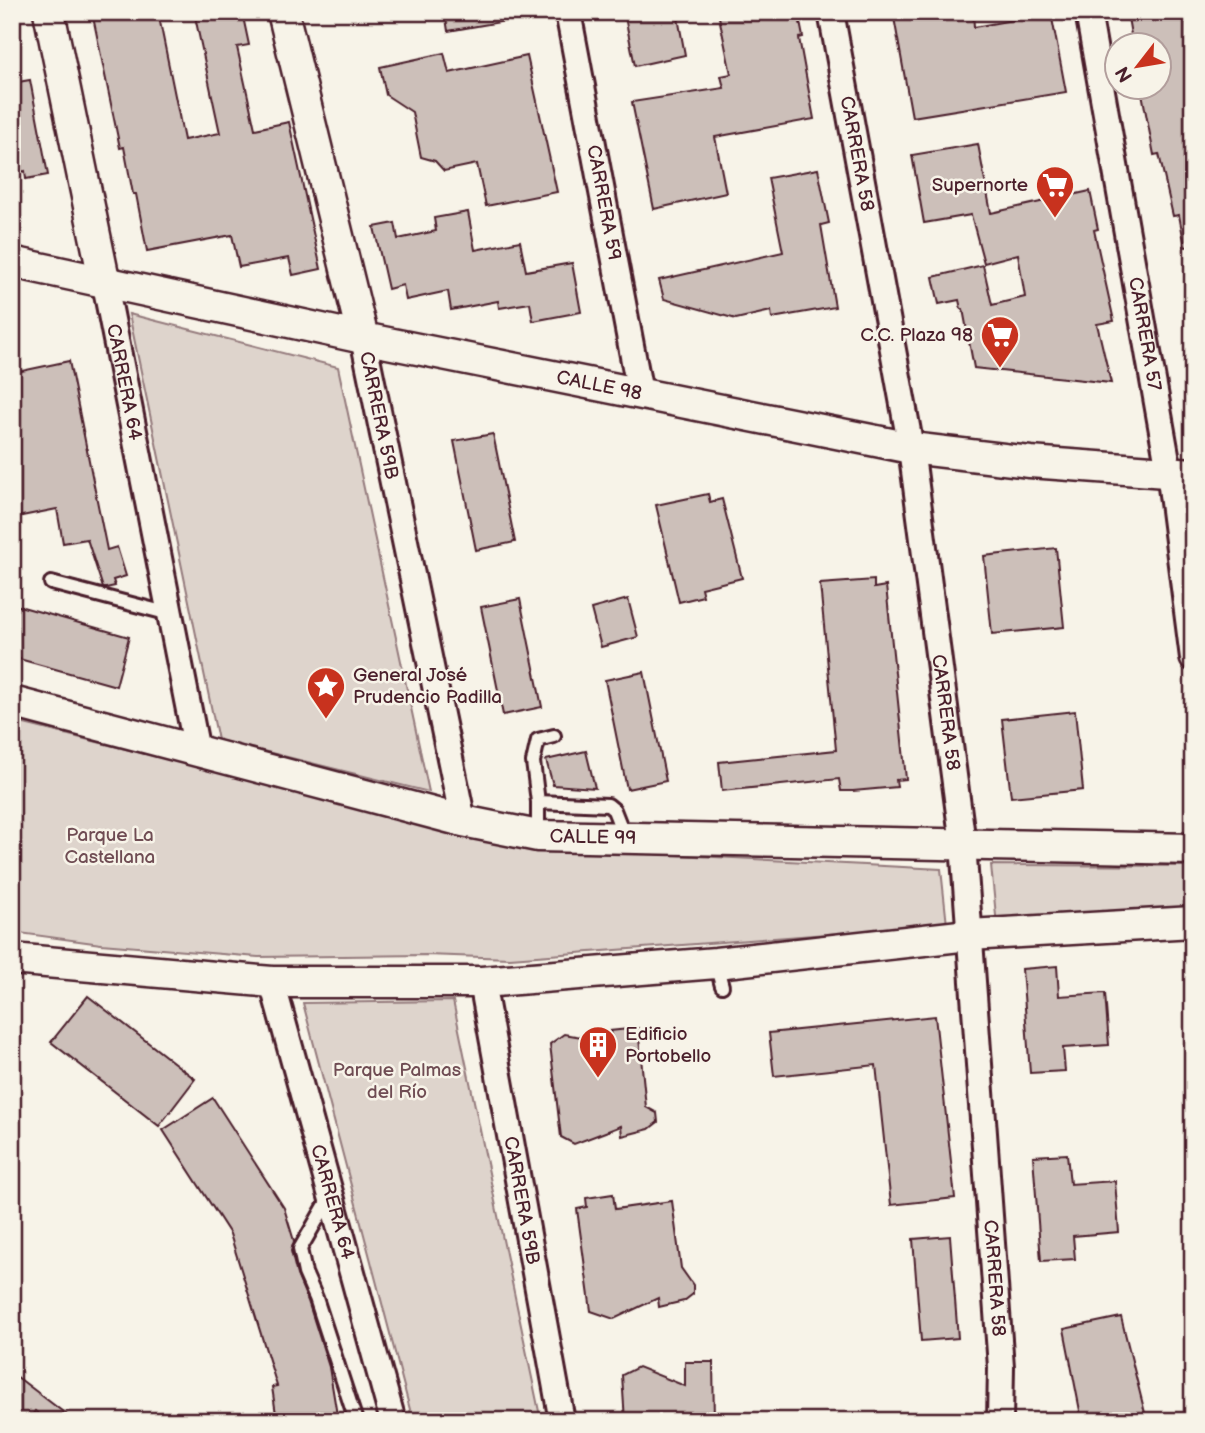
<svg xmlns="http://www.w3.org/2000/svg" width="1205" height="1433" viewBox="0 0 1205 1433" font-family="'Balsamiq Sans',sans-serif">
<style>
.green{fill:#ded4cc;stroke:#947a7c;stroke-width:2}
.building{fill:#ccbfb9;stroke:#4a1f2b;stroke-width:2}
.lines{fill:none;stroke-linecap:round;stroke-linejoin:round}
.service-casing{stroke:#4a1f2b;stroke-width:18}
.minor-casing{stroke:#4a1f2b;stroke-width:30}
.tertiary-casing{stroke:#4a1f2b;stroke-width:35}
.service{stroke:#f7f3e8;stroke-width:12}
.minor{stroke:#f7f3e8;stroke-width:24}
.tertiary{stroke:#f7f3e8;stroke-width:30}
.labels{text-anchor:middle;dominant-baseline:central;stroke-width:5;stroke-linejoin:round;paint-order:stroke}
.street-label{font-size:19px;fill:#4a1f2b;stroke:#f7f3e8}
.poi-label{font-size:19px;fill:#4a1f2b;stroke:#f7f3e8;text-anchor:end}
.park-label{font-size:19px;fill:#6f4c53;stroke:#f7f3e8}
</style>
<rect width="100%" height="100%" fill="#f7f3e8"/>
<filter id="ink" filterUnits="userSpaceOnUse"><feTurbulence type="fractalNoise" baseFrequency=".0143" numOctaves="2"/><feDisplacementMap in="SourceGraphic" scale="14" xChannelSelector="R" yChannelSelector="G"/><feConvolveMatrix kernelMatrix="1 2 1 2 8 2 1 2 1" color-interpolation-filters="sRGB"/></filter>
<g filter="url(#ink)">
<g class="green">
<path d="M129,314L338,367L429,792L218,740Z"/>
<path d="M12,721L523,847L941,869L947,925L510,958L426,955L258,957L101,944L12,932Z"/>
<path d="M991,865L1193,866V915L997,926Z"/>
<path d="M453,1001L541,1421H413L303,1003Z"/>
</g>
<g class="building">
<path d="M92,12H158L184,140L220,133L194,12H242L249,45L237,47L255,129L289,122L321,269L293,275L289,258L239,267L232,235L147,251L136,194H133L124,147L120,148Z"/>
<path d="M445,12H505L506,21L448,31Z"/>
<path d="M624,12H677L685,55L635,66Z"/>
<path d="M718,12H798L803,37L799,38L814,119L715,137L726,193L654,209L632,102L724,88L721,76L731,74Z"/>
<path d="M893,12H973L974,27L1051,13L1066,92L912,117Z"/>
<path d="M1127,12H1193V246L1185,247L1179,215L1173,216L1159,154L1154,155L1141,88H1159V46H1133Z"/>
<path d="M444,53L449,73L527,56L557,192L486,206L477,164L444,171L435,161L421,157L412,112L386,95L380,67Z"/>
<path d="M30,80L48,175L26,179L25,171L12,174V83Z"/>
<path d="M978,144L991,213L1090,191L1098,229L1094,230L1114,321L1097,324L1111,383L974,368L963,309H961L959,300L939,304L933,277L983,265L992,305L1025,297L1018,254L984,263L971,215L924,223L912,155Z"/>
<path d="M818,169L829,223L821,225L835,307L772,318L771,311L736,319L664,299L659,280L783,252L768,178Z"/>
<path d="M468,212L475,250L520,241L526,271L572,263L581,312L533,321L530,303L499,308L498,301L451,310L448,291L406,300L403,285L388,289L374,227L395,223L398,239L436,231L434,218Z"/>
<path d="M69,361L107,550L117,547L126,576L113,580L115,586L106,588H103L87,539L63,543L57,509L12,518V373Z"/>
<path d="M493,434L515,542L476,550L454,441Z"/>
<path d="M708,494L710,502L722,499L742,578L701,588L703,596L679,602L656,505Z"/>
<path d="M1056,548L1064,627L992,634L984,556Z"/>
<path d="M874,580V588L886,586L906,779L896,780L897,787L853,791H841L839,779L722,791L719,762L836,750L820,584Z"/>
<path d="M520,599L542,707L503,715L481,607Z"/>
<path d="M628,599L638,637L601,647L591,609Z"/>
<path d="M12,604L129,637L116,686L12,657Z"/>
<path d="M644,672L666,781L627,789L605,680Z"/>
<path d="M1075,711L1083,790L1011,797L1002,719Z"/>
<path d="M586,751L595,788L553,785L546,760Z"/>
<path d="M1057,966L1059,996L1105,993L1109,1045L1063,1048L1065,1071L1030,1073L1022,969Z"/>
<path d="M88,996L195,1079L159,1126L51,1042Z"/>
<path d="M935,1016L955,1198L891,1205L876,1065L774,1076L769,1033Z"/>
<path d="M638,1028L646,1107L657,1113L658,1122L649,1129L622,1136L621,1126L574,1144L561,1137L550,1044L564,1034L612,1042L610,1031Z"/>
<path d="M213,1098L284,1208L294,1241L291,1251L297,1275L308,1301L329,1367L338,1421H277L272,1387L277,1386L230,1234L163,1130Z"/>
<path d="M1067,1154L1070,1184L1115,1181L1119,1232L1073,1236L1075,1259L1041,1261L1033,1156Z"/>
<path d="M613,1194L615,1209L672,1201L681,1268L693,1285V1294L684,1301L659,1307L658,1298L614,1319L591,1311L577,1209L587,1207L586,1198Z"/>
<path d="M950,1236L958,1338L921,1341L913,1239Z"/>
<path d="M1121,1317L1147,1421H1082L1064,1329Z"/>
<path d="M685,1362H713L714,1421H625L622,1375L638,1367L685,1386Z"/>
<path d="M12,1373L75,1421H47L35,1411L28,1421H12Z"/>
</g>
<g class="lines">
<g class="service-casing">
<g id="service">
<path d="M51,583L170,614"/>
<path d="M538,802L608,805L614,810L625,838"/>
<path d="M538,835V802L533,762L538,740L554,736"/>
<path d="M716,964L722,986"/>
<path d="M330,1197L300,1249L305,1273L316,1298L356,1421"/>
</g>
</g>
<g class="minor-casing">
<g id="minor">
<path id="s1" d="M568,12L640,393"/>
<path id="s2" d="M831,12L911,448L963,844L1001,1367L1000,1421"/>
<path id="s3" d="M1088,12L1169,471L1193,658"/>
<path id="s4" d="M105,284L197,751"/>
<path id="s5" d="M363,338L463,821"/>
<path id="s6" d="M272,982L393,1421"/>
<path id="s7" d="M482,982L562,1421"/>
</g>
</g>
<g class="tertiary-casing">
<g id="tertiary">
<path d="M49,12L105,284"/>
<path d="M283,12L363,338"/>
<path id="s8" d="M12,262L363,338L911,448L1030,462L1193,474"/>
<path id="s9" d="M12,702L463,821L538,836L1193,849"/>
<path d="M12,959L272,982H482L716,963L969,935L1193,922"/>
</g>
</g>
<use href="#service" class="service"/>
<use href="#minor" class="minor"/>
<use href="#tertiary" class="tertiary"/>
</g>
</g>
<defs>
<g id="supermarket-pin" transform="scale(2.0125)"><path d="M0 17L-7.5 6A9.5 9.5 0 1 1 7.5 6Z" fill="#c8321e" stroke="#f7f3e8"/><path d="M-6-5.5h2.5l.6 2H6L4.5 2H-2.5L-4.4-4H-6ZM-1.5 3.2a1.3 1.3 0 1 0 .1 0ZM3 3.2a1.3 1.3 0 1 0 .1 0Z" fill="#fff"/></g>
<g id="sight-pin" transform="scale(2.0125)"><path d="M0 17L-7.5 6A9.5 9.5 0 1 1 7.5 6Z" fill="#c8321e" stroke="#f7f3e8"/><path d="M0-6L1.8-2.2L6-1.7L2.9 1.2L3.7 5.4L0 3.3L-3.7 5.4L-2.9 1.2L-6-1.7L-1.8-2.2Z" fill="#fff"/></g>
<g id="building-pin" transform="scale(2.0125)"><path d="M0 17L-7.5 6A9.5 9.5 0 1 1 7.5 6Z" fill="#c8321e" stroke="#f7f3e8"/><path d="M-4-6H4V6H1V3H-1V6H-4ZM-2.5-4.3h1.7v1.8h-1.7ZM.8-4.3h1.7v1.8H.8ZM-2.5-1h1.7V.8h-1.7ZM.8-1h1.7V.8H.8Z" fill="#fff"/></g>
</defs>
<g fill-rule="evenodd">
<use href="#supermarket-pin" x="1055" y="185"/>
<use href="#supermarket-pin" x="1000" y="335"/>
<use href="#sight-pin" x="326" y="686"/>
<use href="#building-pin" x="598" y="1045"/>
</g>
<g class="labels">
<g class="street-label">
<text stroke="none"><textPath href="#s2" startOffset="144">CARRERA 58</textPath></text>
<text stroke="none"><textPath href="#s1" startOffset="194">CARRERA 59</textPath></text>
<text stroke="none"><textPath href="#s3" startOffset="327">CARRERA 57</textPath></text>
<text stroke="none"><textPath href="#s4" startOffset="100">CARRERA 64</textPath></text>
<text stroke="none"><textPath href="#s8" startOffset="600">CALLE 98</textPath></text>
<text stroke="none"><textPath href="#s5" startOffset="79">CARRERA 59B</textPath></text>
<text stroke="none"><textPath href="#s2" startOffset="710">CARRERA 58</textPath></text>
<text stroke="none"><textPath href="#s9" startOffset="598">CALLE 99</textPath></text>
<text stroke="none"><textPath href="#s6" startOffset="228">CARRERA 64</textPath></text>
<text stroke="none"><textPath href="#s7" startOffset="222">CARRERA 59B</textPath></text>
<text stroke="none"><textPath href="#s2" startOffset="1278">CARRERA 58</textPath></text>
</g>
<g class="poi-label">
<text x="1028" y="185">Supernorte</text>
<text x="973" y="335">C.C. Plaza 98</text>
<text x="353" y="675" text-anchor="start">General José<tspan x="353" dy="22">Prudencio Padilla</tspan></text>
<text x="625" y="1034" text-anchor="start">Edificio<tspan x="625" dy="22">Portobello</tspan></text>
</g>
<g class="park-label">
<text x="110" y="835">Parque La<tspan x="110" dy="22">Castellana</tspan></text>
<text x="397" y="1070">Parque Palmas<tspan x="397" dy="22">del Río</tspan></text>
</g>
</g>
<rect width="1205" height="1433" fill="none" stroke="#f7f3e8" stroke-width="42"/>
<rect x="21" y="21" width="1163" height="1391" fill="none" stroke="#4a1f2b" stroke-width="2.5" filter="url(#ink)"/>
<g transform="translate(1138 66) rotate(239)"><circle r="33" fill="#f7f3e8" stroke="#b29e9c" stroke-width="2"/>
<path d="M0-5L12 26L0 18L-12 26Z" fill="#c8321e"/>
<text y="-10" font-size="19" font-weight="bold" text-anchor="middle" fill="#4a1f2b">N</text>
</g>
</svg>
